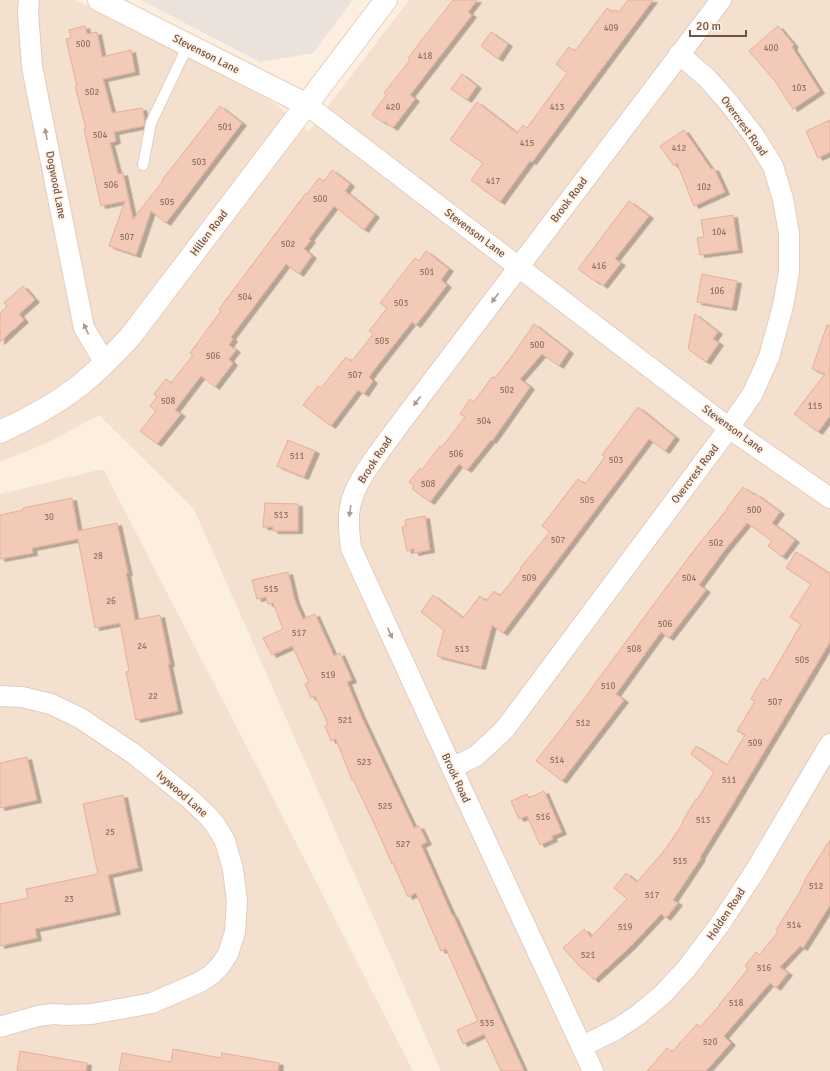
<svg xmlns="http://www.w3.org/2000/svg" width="830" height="1071" viewBox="0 0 830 1071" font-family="Signika,sans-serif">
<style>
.residential{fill:#f4e0ce}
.industrial{fill:#ebe2dc}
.building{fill:#f3cab7;stroke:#e6af97;filter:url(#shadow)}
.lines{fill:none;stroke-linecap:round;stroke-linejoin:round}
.lane-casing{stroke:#e3ccbf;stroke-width:12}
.street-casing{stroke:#e3ccbf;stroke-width:22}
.secondary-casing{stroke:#e8cdbc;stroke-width:24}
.lane{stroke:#fff;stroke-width:10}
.street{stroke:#fff;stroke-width:20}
.secondary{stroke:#fff;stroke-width:22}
.oneway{fill:#ac9891}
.labels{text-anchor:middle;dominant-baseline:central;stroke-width:3.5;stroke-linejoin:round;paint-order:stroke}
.number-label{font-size:9px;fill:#947163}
.street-label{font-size:11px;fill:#745347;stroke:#fff3e7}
</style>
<defs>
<filter id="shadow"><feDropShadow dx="4.5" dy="2.5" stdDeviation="0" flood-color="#0004"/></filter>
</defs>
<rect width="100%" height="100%" fill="#fdefe0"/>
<g class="residential">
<path d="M0,0H75L124,22L274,103L309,131L409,0H830V1071H441L194,509L99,415L45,444L0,462Z"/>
<path d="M103,469L268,788L413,1071H0V494Z"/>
</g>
<path class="industrial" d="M141,0H353L313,53L260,62Z"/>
<g class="building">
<path d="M453,0H477L468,12L472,15L410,95L415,99L393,128L385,122L384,123L372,115L386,95L384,93L410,60L408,58Z"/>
<path d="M628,0H653L532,162L530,161L500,202L471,180L483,163L450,140L477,102L517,133L523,125L527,128L567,73L556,64L569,47L575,51L607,8L613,12L615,10L619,12Z"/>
<path d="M85,26L87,34L97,32L102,57L131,50L135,72L103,79L112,113L142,108L145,121L144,126L114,132L116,141L110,143L118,174L123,173L133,219L163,181L162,180L220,106L242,123L166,223L151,211L136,255L109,246L125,201L101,206L84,129H86L75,86H77L66,39L71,38L69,30Z"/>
<path d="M778,26L794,45L792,47L820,91L793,109L775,81L749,51Z"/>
<path d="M491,32L508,44L498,59L481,46Z"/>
<path d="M462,74L477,86L467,100L451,89Z"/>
<path d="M830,120V152L818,158L806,131Z"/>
<path d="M684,130L711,169L714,168L725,192L694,206L677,163L674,166L660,146Z"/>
<path d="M332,170L350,184L345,191L375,215L364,230L334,206L309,239L311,240L304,249L312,256L299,274L286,264L231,337L233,339L229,345L236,350L229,359L233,363L215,387L201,376L175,410L181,414L157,444L140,431L156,411L150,406L157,397L154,394L166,379L171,383L193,355L190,353L221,311L219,309L306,193L307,194L319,178L324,181Z"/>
<path d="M629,201L649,216L615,259L621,263L603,286L597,281L596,282L578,269Z"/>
<path d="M733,215L738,250L700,255L697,238L704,237L701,220Z"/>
<path d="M426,251L449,269L441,280L447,285L416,325L412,322L371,374H372L369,377L373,381L364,394L358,390L331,426L303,405L318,386L321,388L346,357L351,361L353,360L373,334L369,331L387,308L380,303L415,258L419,261Z"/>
<path d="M702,274L737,281L732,308L697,302Z"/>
<path d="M23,286L35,300L19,314L24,320L0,342V313L7,306L4,303Z"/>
<path d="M695,314L718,332L713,339L719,343L706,362L688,349Z"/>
<path d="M534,324L569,351L559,366L542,354L520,379L530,387L492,441L491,440L467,470L459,464L430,502L412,489L414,486L409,482L420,468L422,470L440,446L442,447L465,417L460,414L470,399L474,402L492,377L495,378L512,356Z"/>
<path d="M827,325H830V416L818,432L794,414L825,374L812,369Z"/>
<path d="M638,407L675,437L665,451L649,439L503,633L492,625L481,667L437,656L444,630L421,612L433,595L463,618L480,596L486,601L494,591L500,596L521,569L520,568L550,532L542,526L578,479L585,484L605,457L602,455Z"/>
<path d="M288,440L315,451L304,477L277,466Z"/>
<path d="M743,487L755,495L756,494L780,512L772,523L795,540L782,557L768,546L772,541L747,523L724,551L699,585L706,590L669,638L661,632L616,694L624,700L562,781L536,761L591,690H590L695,549L728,508H727Z"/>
<path d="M72,498L78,531L117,523L128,573H126L135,620L160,615L170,664H168L178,711L136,720L126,672L129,671L120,623L95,628L78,539L32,548L33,553L0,559V515L23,510V508Z"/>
<path d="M265,503L298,504V531H273V527H263Z"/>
<path d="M425,516L430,550L414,553V549L407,551L402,527L406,526L405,520Z"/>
<path d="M796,552L830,574V642L734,802L700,857L701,858L673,900L678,903L666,918L661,914L630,947L594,980L584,969L583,970L563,948L584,929L591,937L627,899L614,888L626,873L637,882L664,851L683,823L682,822L696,799L697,800L714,772L691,754L696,746L727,765L745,735L737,731L755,701L751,699L763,678L768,681L801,624L790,617L811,584L786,568Z"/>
<path d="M288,572L295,601L303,619L315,614L334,656L340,653L352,680L347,682L361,716L414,828L419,826L427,842L421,845L452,915H453L524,1071H501L484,1034L463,1044L457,1030L478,1021L446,949L441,951L416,893L408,897L393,863L392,864L378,832L353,779L352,780L336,739L331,741L325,726L328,724L315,696L311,698L305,684L309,682L292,646L272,655L263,638L283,629L273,603L268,604L266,597L257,599L252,580Z"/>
<path d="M27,757L37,800L0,808V763Z"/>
<path d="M544,791L562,832L552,836L553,839L540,845L527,816L519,819L511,801L527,794L529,798Z"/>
<path d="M123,795L138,868L108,875L116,912L35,929L37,938L0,946V904L28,898L26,889L98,874L83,804Z"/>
<path d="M830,840V905L803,948L800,946L780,967L788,973L776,988L770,983L724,1036L731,1043L706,1071H647L667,1048L672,1052L697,1024L700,1027L720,1005H719L748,969L745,966L756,952L759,955L778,932L776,930L801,890H800L805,882L804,881Z"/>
<path d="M173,1049L221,1058L222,1053L279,1063L278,1071H119L122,1053L171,1062Z"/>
<path d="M20,1051L87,1063L86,1071H17Z"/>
</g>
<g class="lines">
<g class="lane-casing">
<path id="lane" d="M143,165L151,123L188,45"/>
</g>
<g class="street-casing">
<g id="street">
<path d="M29,0L28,12L32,67L84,328L105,363"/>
<path d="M307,105L729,428L830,498"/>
<path d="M0,696L22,697L51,704L80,718L134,754L190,799L208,816L216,826L225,841L233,869L237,901L235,932L228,954L220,966L211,975L200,982L152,1003L92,1014L68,1015L53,1014L38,1016L0,1027"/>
<path d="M452,768L476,756L505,729L729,428L753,393L769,357L783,306L789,272V234L783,199L773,166L755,137L729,103L707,78L679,54"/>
<path d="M583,1046L617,1029L638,1015L662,995L687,968L720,924L755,871L830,744"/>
<path d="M593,1071L452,768L351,548C349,532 347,515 352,499C359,476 382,449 396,429L721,0"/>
</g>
</g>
<g class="secondary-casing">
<g id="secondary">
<path d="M99,0L307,105"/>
<path d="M0,432C30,418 61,402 86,380C102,367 116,352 130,337L386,0"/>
</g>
</g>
<use href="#lane" class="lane"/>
<use href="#street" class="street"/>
<use href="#secondary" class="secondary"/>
</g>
<defs><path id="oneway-solid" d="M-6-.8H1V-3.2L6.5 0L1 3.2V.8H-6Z"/></defs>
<g class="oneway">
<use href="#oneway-solid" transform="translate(46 134) rotate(-101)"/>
<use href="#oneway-solid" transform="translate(495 298) rotate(127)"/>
<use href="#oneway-solid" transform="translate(86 329) rotate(-115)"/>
<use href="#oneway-solid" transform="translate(417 401) rotate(127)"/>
<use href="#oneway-solid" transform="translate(350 511) rotate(98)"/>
<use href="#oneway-solid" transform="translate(390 633) rotate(66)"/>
</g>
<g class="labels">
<g class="number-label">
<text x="611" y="28">409</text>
<text x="83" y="44">500</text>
<text x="771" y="48">400</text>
<text x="425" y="56">418</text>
<text x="799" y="88">103</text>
<text x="92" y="92">502</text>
<text x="393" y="107">420</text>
<text x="557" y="107">413</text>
<text x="225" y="127">501</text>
<text x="100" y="135">504</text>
<text x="527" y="143">415</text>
<text x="679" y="148">412</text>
<text x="199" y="162">503</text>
<text x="493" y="181">417</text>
<text x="111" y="185">506</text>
<text x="704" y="187">102</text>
<text x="320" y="199">500</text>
<text x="167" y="202">505</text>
<text x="719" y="232">104</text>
<text x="127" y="237">507</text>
<text x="288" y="244">502</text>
<text x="599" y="266">416</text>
<text x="427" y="272">501</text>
<text x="717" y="291">106</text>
<text x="245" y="297">504</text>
<text x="401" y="303">503</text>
<text x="382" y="341">505</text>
<text x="537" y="345">500</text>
<text x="213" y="356">506</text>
<text x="355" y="375">507</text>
<text x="507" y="390">502</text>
<text x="168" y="401">508</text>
<text x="815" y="406">115</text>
<text x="484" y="421">504</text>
<text x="456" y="454">506</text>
<text x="297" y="456">511</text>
<text x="616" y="460">503</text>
<text x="428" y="484">508</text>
<text x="587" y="500">505</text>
<text x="754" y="510">500</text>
<text x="281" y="515">513</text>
<text x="49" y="517">30</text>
<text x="558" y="540">507</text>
<text x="716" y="543">502</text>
<text x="98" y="556">28</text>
<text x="529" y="578">509</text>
<text x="689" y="578">504</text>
<text x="271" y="589">515</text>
<text x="111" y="601">26</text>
<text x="665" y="624">506</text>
<text x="299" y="633">517</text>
<text x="142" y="646">24</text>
<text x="462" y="649">513</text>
<text x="634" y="649">508</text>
<text x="802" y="660">505</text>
<text x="328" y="675">519</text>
<text x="608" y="686">510</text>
<text x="153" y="696">22</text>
<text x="775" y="702">507</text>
<text x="345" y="720">521</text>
<text x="583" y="723">512</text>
<text x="755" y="743">509</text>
<text x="557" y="760">514</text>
<text x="364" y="762">523</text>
<text x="729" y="780">511</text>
<text x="385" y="806">525</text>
<text x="543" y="817">516</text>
<text x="703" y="820">513</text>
<text x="110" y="832">25</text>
<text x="403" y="844">527</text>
<text x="680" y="861">515</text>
<text x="816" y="886">512</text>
<text x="652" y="895">517</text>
<text x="69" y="899">23</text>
<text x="794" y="925">514</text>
<text x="625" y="927">519</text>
<text x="588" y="955">521</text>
<text x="764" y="968">516</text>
<text x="736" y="1003">518</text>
<text x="487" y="1023">535</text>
<text x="710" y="1042">520</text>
</g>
<g class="street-label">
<text transform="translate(206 54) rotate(27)">Stevenson Lane</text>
<text transform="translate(744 126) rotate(54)">Overcrest Road</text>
<text transform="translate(56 185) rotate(79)">Dogwood Lane</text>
<text transform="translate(569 200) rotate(-53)">Brook Road</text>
<text transform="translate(209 233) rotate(-53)">Hillen Road</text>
<text transform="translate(475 233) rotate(37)">Stevenson Lane</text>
<text transform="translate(733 429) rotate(36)">Stevenson Lane</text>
<text transform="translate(375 460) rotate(-57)">Brook Road</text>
<text transform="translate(695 474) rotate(-53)">Overcrest Road</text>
<text transform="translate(456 778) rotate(65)">Brook Road</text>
<text transform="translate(182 794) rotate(41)">Ivywood Lane</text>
<text transform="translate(726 914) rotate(-56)">Holden Road</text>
</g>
</g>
<path d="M690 30v6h56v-6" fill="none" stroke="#745347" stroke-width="2"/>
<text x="696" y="30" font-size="12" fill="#745347" stroke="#fff3e7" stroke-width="3" paint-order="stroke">20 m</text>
</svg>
